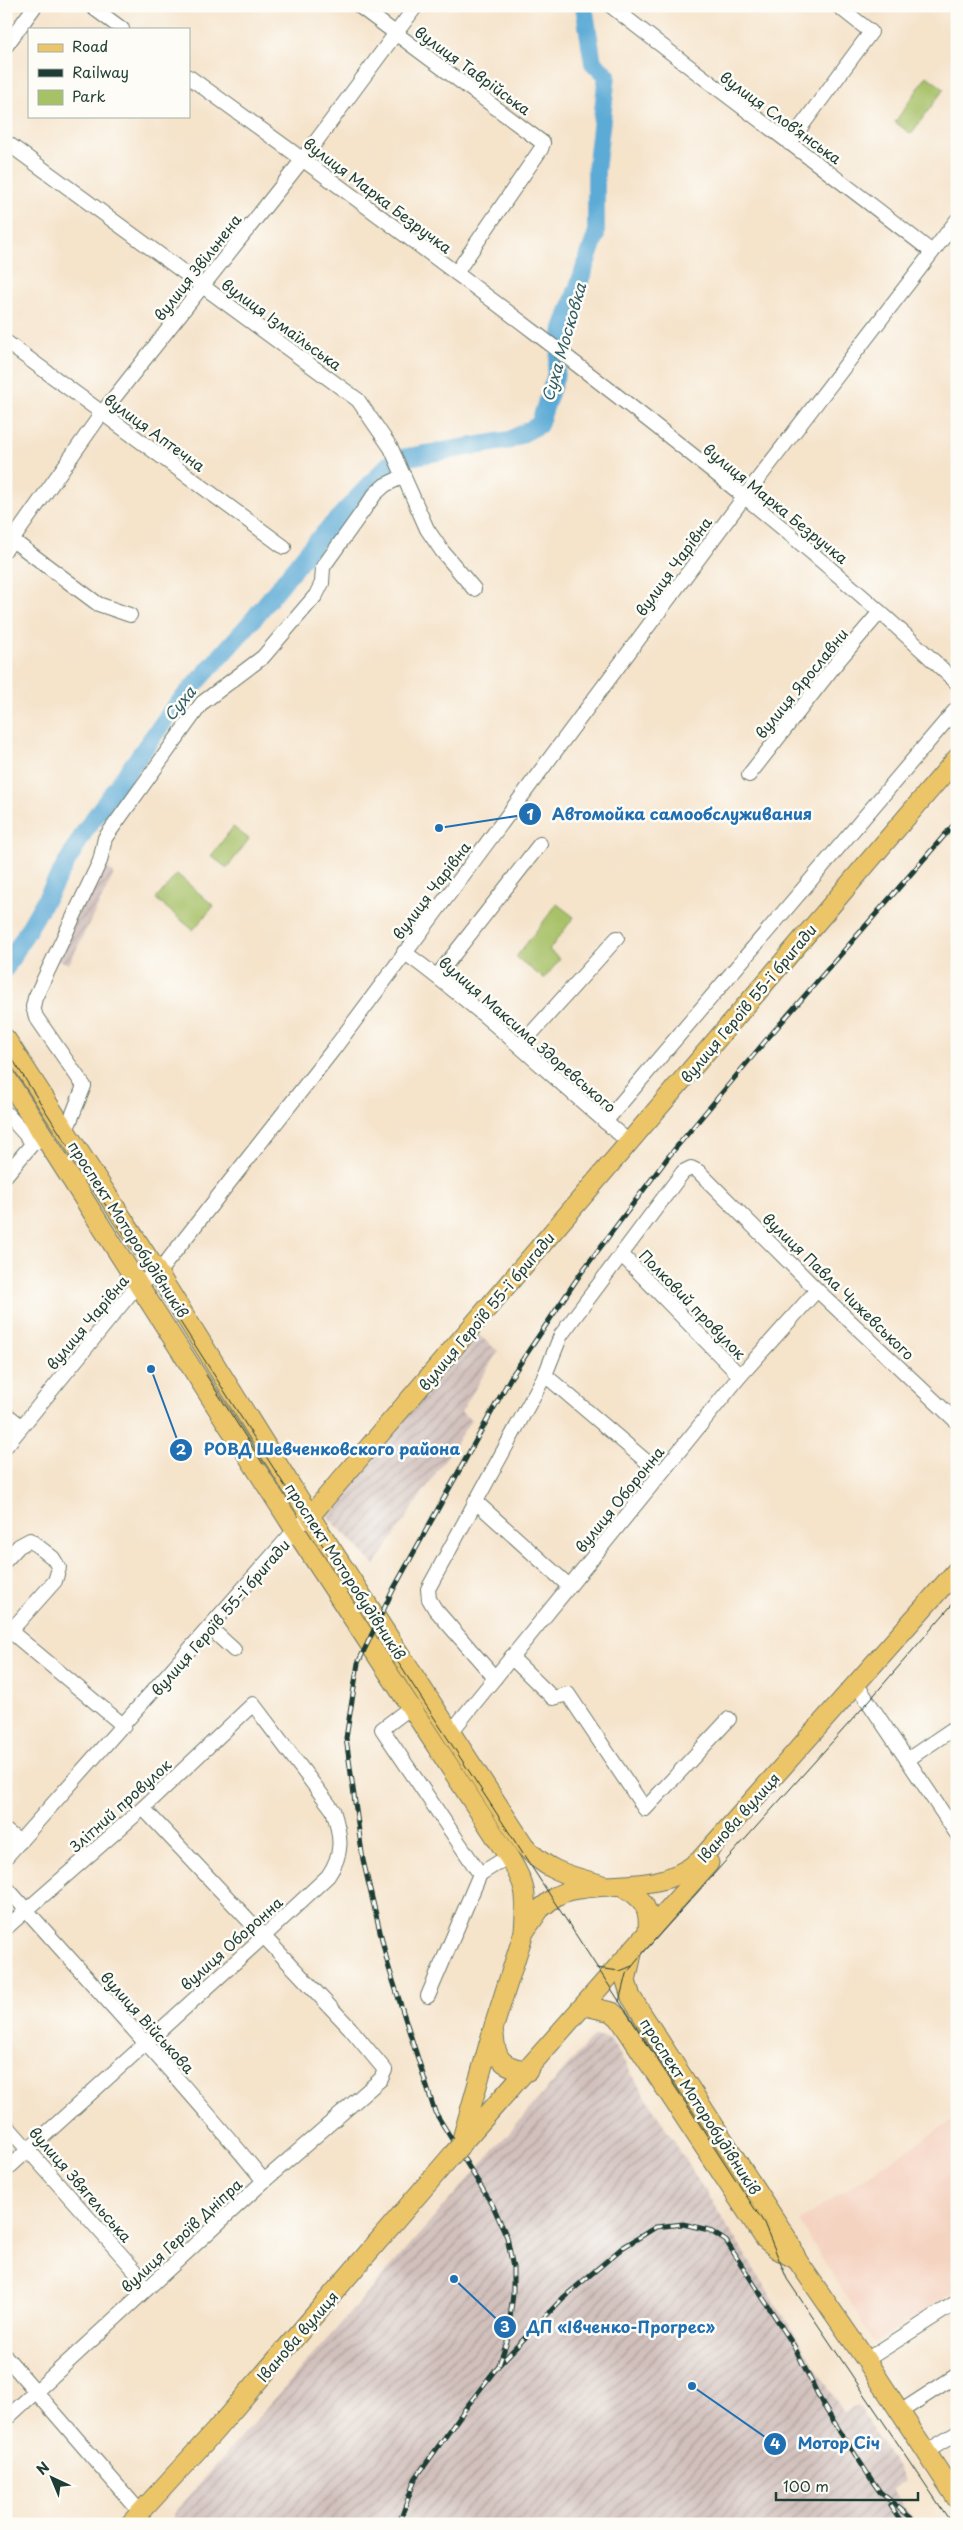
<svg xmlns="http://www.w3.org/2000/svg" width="963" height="2530" viewBox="0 0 963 2530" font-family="'Playpen Sans',sans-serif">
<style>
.built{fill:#f5d3c1}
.industrial{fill:url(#industrial-furrows)}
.green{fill:#a7c167;stroke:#637f4e}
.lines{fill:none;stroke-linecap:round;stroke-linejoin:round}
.river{stroke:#5caad6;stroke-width:18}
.minor-casing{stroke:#6a7768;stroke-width:16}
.major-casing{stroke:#6a7768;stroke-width:21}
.minor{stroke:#fff;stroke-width:14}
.major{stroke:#edc569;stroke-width:19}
.tram{stroke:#1f3d34;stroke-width:1}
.rail-casing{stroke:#1f3d34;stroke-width:5}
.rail{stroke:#fdfcf7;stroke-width:3;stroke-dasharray:9;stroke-linecap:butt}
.major-bridge-casing{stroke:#6a7768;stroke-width:21;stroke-linecap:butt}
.major-bridge{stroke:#edc569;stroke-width:19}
.labels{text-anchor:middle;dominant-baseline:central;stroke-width:5;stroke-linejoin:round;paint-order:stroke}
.street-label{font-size:15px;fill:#1f3d34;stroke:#fdfcf7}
.water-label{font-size:16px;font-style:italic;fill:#315e65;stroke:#fdfcf7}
.leader{fill:none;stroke:#1f6fb2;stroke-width:2}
.callout-dot{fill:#1f6fb2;stroke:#fdfcf7;stroke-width:2}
.mark-label{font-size:15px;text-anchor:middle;font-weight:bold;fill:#fff}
.callout-label{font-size:16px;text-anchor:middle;font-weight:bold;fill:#1f6fb2;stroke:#fdfcf7;stroke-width:5;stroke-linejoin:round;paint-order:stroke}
</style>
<defs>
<pattern id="industrial-furrows" width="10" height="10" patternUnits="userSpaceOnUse" patternTransform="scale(1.25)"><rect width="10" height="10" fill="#d1c0bc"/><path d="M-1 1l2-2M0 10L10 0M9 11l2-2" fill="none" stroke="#a99d9a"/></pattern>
</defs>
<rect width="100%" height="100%" fill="#fdfcf7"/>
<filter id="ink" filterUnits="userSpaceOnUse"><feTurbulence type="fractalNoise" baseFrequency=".02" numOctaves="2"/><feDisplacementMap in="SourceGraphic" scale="10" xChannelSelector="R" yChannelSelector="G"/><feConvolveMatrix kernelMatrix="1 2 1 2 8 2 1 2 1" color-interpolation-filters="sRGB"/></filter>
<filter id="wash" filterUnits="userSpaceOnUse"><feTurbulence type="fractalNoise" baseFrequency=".0096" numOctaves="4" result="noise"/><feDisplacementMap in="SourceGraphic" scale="20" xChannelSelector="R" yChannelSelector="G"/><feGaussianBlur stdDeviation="1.12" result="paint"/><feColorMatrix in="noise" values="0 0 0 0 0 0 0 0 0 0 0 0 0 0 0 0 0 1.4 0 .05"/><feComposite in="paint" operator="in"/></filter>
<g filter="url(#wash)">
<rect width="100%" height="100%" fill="#f5e3ca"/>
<path class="built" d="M957,2117V2290L875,2343L799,2221Z"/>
<g class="industrial">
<path d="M100,861L114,874L69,964L53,958Z"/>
<path d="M474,1331L498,1351L461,1412L471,1420L375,1565L325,1514Z"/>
<path d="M594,2036L610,2039L844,2413L858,2406L905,2481L893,2489L916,2524H169L175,2512Z"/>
</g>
<g class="green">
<path d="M927,76L944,89L911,134L895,122Z"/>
<path d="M233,827L249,839L227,868L211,856Z"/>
<path d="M177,874L214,906L193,930L156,899Z"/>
<path d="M557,904L574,917L549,950L560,959L544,979L516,957Z"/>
</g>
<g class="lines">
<g class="river">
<path d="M402,458L510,440L539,425L555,378L563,329L596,235V171L607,75L593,63L584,6"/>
<path d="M6,968L86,829L173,709L251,622L312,546L388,465"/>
</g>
</g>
</g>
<g filter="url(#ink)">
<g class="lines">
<g class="minor-casing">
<g id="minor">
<path d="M91,6L122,29"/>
<path d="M359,6L543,143L541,149L456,273"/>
<path d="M611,6C717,90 827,169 932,252"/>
<path d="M6,46L35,6"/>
<path d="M189,77C306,161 422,247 537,334C682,445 825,557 957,683"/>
<path d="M6,142L358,400L391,448L427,529L442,551L474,589"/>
<path d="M789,143L871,32L838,6"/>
<path d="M6,342L284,547"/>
<path d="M7,536L98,604L130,615"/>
<path d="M6,549L102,413L303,159L416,6"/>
<path d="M749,775L838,661L880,612"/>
<path d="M404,952C484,1010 554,1079 629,1142"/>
<path d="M437,976L540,844"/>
<path d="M520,1046L617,938"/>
<path d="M6,1113L33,1143"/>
<path d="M605,1122L957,708"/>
<path d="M66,1131L84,1086L36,1017L33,1007L35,998L100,861L105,838L202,703L263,657L316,595L322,583L323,567L375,494L385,485L404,476"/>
<path d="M6,1175L33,1143L46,1140"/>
<path d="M622,1255L740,1376"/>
<path d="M545,1375L660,1473"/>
<path d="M6,1414L21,1426"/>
<path d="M6,1446L138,1284L158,1273L333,1050L745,496L957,220"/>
<path d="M475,1501L569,1586"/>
<path d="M6,1560L19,1546L30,1540L53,1558L59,1568L55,1581L6,1636"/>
<path d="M210,1628L234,1650"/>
<path d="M10,1631L124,1726"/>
<path d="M511,1657L553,1698L568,1694L645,1809L729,1719"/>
<path d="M495,1678L435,1609L429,1599L428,1589L545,1375L561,1335L683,1172L691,1168L699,1172L817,1290L957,1422"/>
<path d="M861,1691L957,1834"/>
<path d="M411,1707L382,1729L480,1874L509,1856"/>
<path d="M451,1732L740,1376L817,1290"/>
<path d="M907,1760L957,1726"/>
<path d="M6,1831L20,1842"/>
<path d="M6,1857L295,1530L310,1516"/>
<path d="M6,1887C92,1985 182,2080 264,2181"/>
<path d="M6,1928L143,1808L253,1704L333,1810C341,1836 344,1853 328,1876L263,1937L6,2170"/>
<path d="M428,1996L480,1874"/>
<path d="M6,2125L139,2275L142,2293"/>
<path d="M6,2357L141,2513"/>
<path d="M866,2360L957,2302"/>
<path d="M900,2412L957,2375"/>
<path d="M6,2419L264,2181L381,2079L385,2070L350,2028L143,1808"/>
<path d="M926,2452L957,2433"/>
</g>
</g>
<g class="major-casing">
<g id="major">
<path d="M6,1039L158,1273L310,1516L524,1845C547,1873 573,1876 606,1886"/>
<path d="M6,1077L295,1530L510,1859C529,1890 526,1897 524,1932"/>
<path d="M310,1516L957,758"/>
<path d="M624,1887C644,1899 650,1908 648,1932"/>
<path d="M632,1954L626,1981L631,1997L790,2243L797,2260L866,2360L957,2499"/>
<path d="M585,2006L612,2012L619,2018L765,2239L777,2249L797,2260"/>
<path d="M494,2035C496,2061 502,2066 528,2071"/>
<path d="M464,2141L709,1863"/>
<path d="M460,2146L494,2026L524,1932L540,1909L556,1896L565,1892C613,1879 657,1895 699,1861L957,1570"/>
<path d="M130,2524L214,2432L453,2154"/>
</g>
</g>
<use href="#minor" class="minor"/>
<use href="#major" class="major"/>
<g class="tram">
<path d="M6,1049L375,1627L764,2223L787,2279L952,2524"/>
<path d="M206,1375L263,1464"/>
<path d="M596,1968L620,1971L632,1966"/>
<path d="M619,2002L626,1974L644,1952L868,1702L957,1599"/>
</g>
<g class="rail-casing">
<g id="rail">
<path d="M499,2365L507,2342L513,2294V2268L507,2237L493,2206L435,2112L388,1965L363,1860L346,1738L358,1663L393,1590L511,1377L581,1273L669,1156L767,1039L957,821"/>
<path d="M890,2506L903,2524"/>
<path d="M399,2524L415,2479L468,2405L499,2365L563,2298L622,2248L656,2227L683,2224L709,2230L726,2241L794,2346L823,2405L873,2482L880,2492L918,2524"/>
</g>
</g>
<use href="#rail" class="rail"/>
<g class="major-bridge-casing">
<path id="major-bridge" d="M453,2154L460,2146"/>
</g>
<use href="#major-bridge" class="major-bridge"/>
</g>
</g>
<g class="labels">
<g class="street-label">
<text transform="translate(473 70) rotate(36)">вулиця Таврійська</text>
<text transform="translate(781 117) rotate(36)">вулиця Слов’янська</text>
<text transform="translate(378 195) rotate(37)">вулиця Марка Безручка</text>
<text transform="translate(197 267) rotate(-52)">вулиця Звільнена</text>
<text transform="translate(282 324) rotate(36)">вулиця Ізмаїльська</text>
<text transform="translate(155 432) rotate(36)">вулиця Аптечна</text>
<text transform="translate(776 503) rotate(39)">вулиця Марка Безручка</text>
<text transform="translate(673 566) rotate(-54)">вулиця Чарівна</text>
<text transform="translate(801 683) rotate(-51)">вулиця Ярославни</text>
<text transform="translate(431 890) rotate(-53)">вулиця Чарівна</text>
<text transform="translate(748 1003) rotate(-50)">вулиця Героїв 55-ї бригади</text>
<text transform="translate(528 1034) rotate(41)">вулиця Максима Здоревського</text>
<text transform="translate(129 1229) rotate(57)">проспект Моторобудівників</text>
<text transform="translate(839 1286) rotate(44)">вулиця Павла Чижевського</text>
<text transform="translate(693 1304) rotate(46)">Полковий провулок</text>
<text transform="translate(486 1311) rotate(-50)">вулиця Героїв 55-ї бригади</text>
<text transform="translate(87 1322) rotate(-50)">вулиця Чарівна</text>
<text transform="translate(619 1499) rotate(-51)">вулиця Оборонна</text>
<text transform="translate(346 1571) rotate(57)">проспект Моторобудівників</text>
<text transform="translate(220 1617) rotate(-49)">вулиця Героїв 55-ї бригади</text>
<text transform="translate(120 1805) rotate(-42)">Злітний провулок</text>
<text transform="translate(738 1817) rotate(-48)">Іванова вулиця</text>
<text transform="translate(231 1943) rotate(-42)">вулиця Оборонна</text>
<text transform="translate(148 2022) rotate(48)">вулиця Військова</text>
<text transform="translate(701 2106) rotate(57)">проспект Моторобудівників</text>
<text transform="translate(81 2184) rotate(49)">вулиця Звягельська</text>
<text transform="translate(181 2235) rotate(-43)">вулиця Героїв Дніпра</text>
<text transform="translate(297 2336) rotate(-49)">Іванова вулиця</text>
</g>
<g class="water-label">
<text transform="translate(563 342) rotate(-74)">Суха Московка</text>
<text transform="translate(179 703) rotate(-50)">Суха</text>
</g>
</g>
<path class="leader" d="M439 828L530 814M151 1369L181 1450M454 2279L505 2327M692 2386L775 2444"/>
<g class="callout-dot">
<circle cx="439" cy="828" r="5"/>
<circle cx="151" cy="1369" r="5"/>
<circle cx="454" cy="2279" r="5"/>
<circle cx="692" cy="2386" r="5"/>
<circle cx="530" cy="814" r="12"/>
<circle cx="181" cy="1450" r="12"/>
<circle cx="505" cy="2327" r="12"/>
<circle cx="775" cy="2444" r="12"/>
</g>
<g class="mark-label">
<text x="530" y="820">1</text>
<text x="181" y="1455">2</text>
<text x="505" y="2332">3</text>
<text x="775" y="2449">4</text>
</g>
<g class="callout-label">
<text x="682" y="820">Автомойка самообслуживания</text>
<text x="332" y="1455">РОВД Шевченковского района</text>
<text x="621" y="2333">ДП «Івченко-Прогрес»</text>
<text x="839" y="2449">Мотор Січ</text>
</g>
<rect width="963" height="2530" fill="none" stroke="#fdfcf7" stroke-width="25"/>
<rect x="28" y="28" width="162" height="90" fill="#fdfcf7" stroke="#a4b0a9"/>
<rect x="38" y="44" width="25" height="8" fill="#edc569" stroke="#a4b0a9"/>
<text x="72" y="52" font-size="15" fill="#1f3d34">Road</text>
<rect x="38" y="69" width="25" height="8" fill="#1f3d34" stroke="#a4b0a9"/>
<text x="72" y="78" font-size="15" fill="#1f3d34">Railway</text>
<rect x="38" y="90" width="25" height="15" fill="#a7c167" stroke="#a4b0a9"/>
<text x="72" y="102" font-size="15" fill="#1f3d34">Park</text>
<g transform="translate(52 2478) rotate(316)" stroke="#fdfcf7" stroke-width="4" paint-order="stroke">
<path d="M0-4L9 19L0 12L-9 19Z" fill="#1f3d34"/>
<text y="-8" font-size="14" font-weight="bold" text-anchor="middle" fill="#1f3d34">N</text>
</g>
<path d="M776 2492v8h142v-8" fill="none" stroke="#1f3d34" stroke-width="2.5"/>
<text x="783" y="2492" font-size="15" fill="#1f3d34" stroke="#fdfcf7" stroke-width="4" paint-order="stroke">100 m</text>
</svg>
